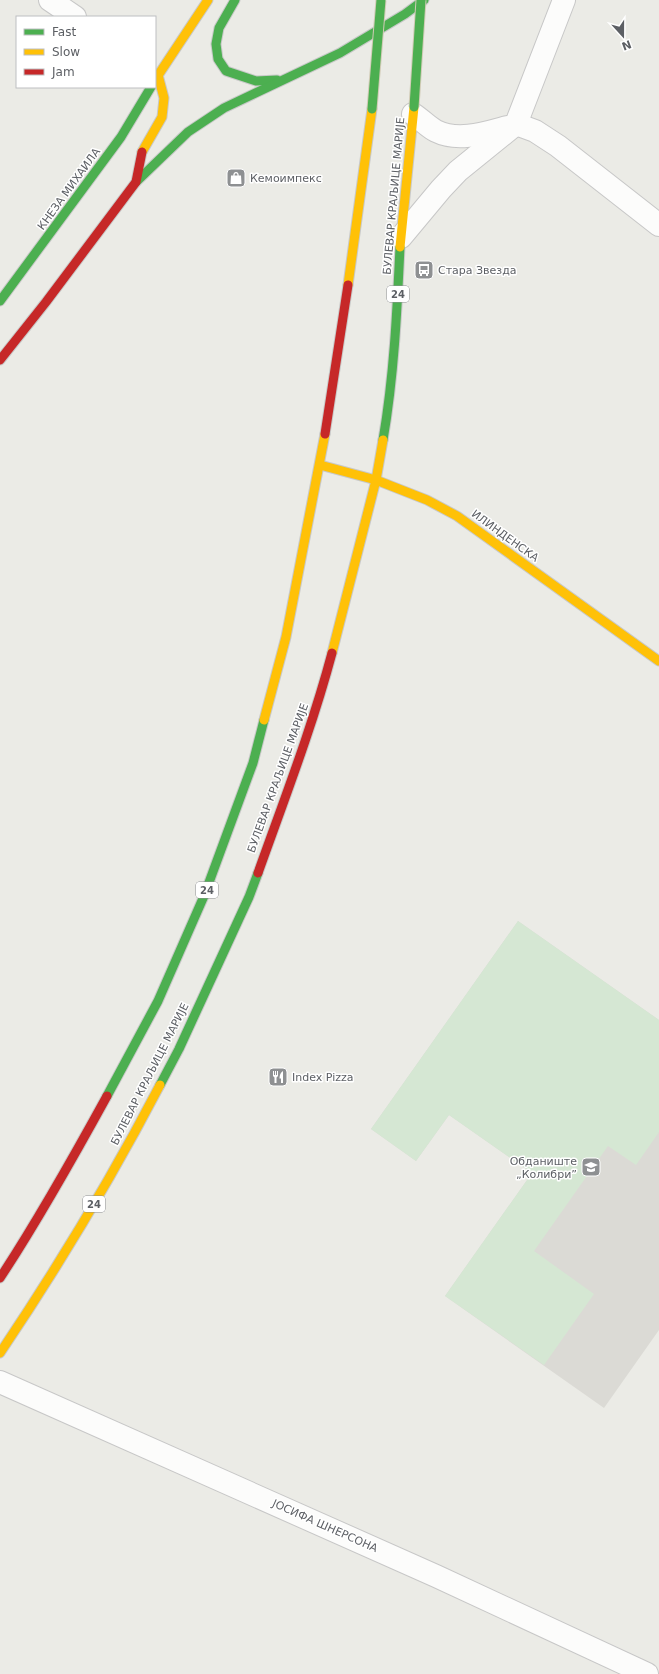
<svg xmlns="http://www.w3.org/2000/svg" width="659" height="1674" viewBox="0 0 659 1674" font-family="'DejaVu Sans',sans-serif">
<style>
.education{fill:#dbdad5}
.green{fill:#d5e7d3}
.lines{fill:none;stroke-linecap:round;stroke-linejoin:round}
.street-casing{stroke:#c7c7c7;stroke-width:24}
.fast-casing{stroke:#c8c9c8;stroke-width:11}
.slow-casing{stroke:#c8c9c8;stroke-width:11}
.jam-casing{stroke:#c8c9c8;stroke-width:11}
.street{stroke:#fcfcfb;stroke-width:22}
.fast{stroke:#4caf50;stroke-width:9}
.slow{stroke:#ffc107;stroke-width:9}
.jam{stroke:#c62828;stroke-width:9}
.fast-bridge-casing{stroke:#d1cbb6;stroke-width:11;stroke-linecap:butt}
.fast-bridge{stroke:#4caf50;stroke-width:9}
.labels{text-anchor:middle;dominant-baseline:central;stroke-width:3;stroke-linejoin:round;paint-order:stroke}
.shield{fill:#fff;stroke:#8d8f92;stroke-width:1}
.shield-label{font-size:10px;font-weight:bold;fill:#5c5f64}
.poi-label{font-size:11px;fill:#5c5f64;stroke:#fff;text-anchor:start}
.street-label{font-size:11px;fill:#5c5f64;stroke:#fff}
</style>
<rect width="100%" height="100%" fill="#ebebe6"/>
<path class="education" d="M518,921L659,1020V1330L604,1408L445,1296L532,1173L449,1115L416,1161L371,1129Z"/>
<path class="green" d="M518,921L659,1020V1132L636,1165L608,1146L534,1251L594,1294L544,1365L445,1296L532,1173L449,1115L416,1161L371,1129Z"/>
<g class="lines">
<g class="street-casing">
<g id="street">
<path d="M50,0L75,17"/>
<path d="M413,114C421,119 428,127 436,131C458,142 485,133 507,127"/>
<path d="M516,124L535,131L558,146L659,225"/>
<path d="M516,124L564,0"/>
<path d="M401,237L441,189L458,171L516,124"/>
<path d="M0,1382L436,1576L647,1674"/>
</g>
</g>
<g class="fast-casing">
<g id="fast">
<path d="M235,0L219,28L216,44L218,59L226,71L256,81L277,80"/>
<path d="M136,182L188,132L224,108L340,53L405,14L424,0"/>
<path d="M0,301L121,137L151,87"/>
<path d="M383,440C394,376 397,312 400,247"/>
<path d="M160,1085L179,1049L249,897L258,873"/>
<path d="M107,1096L158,1001L204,896L253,763L264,720"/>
</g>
</g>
<g class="slow-casing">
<g id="slow">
<path d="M155,80L208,0"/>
<path d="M142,152L162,117L164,98L158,75"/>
<path d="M400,247L414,107"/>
<path d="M348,285L372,109"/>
<path d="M320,465L376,480L427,500L457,516L659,661"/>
<path d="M332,653L376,480L383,440"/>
<path d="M264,720L286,637L325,434"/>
<path d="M0,1353C58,1267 112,1177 160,1085"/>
</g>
</g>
<g class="jam-casing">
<g id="jam">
<path d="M0,360L46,302L136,182L142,152"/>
<path d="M325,434L348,285"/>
<path d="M258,873C284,800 312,728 332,653"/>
<path d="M0,1278C39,1219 73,1158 107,1096"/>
</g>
</g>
<use href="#street" class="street"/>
<use href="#fast" class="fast"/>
<use href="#slow" class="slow"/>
<use href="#jam" class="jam"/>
<g class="fast-bridge-casing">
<g id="fast-bridge">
<path d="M414,107L421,0"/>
<path d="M372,109L381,0"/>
</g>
</g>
<use href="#fast-bridge" class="fast-bridge"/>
</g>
<defs>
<g id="shop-square" transform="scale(1)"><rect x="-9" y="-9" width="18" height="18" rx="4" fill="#8e9092" stroke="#fff"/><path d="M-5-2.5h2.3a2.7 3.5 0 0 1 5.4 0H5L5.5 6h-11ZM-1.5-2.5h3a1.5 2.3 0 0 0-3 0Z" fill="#fff"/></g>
<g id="bus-square" transform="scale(1)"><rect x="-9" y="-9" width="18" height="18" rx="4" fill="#8e9092" stroke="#fff"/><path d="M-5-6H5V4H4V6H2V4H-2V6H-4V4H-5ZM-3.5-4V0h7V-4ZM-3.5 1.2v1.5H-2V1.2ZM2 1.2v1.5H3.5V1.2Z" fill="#fff"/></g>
<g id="restaurant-square" transform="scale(1)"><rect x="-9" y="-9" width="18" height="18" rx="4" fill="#8e9092" stroke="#fff"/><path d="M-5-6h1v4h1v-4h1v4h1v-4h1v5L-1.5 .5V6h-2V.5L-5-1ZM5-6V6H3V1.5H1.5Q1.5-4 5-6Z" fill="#fff"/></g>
<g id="school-square" transform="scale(1)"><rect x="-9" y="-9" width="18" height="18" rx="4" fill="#8e9092" stroke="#fff"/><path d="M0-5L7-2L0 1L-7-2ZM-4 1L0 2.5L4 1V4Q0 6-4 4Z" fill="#fff"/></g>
</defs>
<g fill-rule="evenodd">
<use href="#shop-square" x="236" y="178"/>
<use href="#bus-square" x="424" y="270"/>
<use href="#restaurant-square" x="278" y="1077"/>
<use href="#school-square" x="591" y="1167"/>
</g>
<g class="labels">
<g class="shield">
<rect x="387" y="286" width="22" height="16" rx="3"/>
<rect x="196" y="882" width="22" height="16" rx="3"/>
<rect x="83" y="1196" width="22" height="16" rx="3"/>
</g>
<g class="shield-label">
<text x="398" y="294">24</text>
<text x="207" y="890">24</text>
<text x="94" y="1204">24</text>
</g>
<g class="poi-label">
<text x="250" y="178">Кемоимпекс</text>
<text x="438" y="270">Стара Звезда</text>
<text x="292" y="1077">Index Pizza</text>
<text x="577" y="1161" text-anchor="end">Обданиште<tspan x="577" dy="13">„Колибри”</tspan></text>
</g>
<g class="street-label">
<text transform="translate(69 189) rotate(-54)">КНЕЗА МИХАИЛА</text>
<text transform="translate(394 196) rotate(-85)">БУЛЕВАР КРАЉИЦЕ МАРИЈЕ</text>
<text transform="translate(505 536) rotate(36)">ИЛИНДЕНСКА</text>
<text transform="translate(278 778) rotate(-70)">БУЛЕВАР КРАЉИЦЕ МАРИЈЕ</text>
<text transform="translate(150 1074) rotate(-63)">БУЛЕВАР КРАЉИЦЕ МАРИЈЕ</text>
<text transform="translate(325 1526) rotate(24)">ЈОСИФА ШНЕРСОНА</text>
</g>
</g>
<rect x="16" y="16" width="140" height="72" fill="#ffffff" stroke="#bebfc1"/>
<rect x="24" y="29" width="20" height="6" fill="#4caf50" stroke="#bebfc1"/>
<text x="52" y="36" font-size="12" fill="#5c5f64">Fast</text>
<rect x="24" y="49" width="20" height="6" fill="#ffc107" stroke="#bebfc1"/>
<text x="52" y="56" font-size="12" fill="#5c5f64">Slow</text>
<rect x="24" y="69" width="20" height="6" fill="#c62828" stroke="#bebfc1"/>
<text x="52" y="76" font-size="12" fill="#5c5f64">Jam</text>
<g transform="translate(623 36) rotate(159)" stroke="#ffffff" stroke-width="3" paint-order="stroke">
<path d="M0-3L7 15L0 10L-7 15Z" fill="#5c5f64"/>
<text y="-6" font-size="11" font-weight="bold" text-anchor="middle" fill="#5c5f64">N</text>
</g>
</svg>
